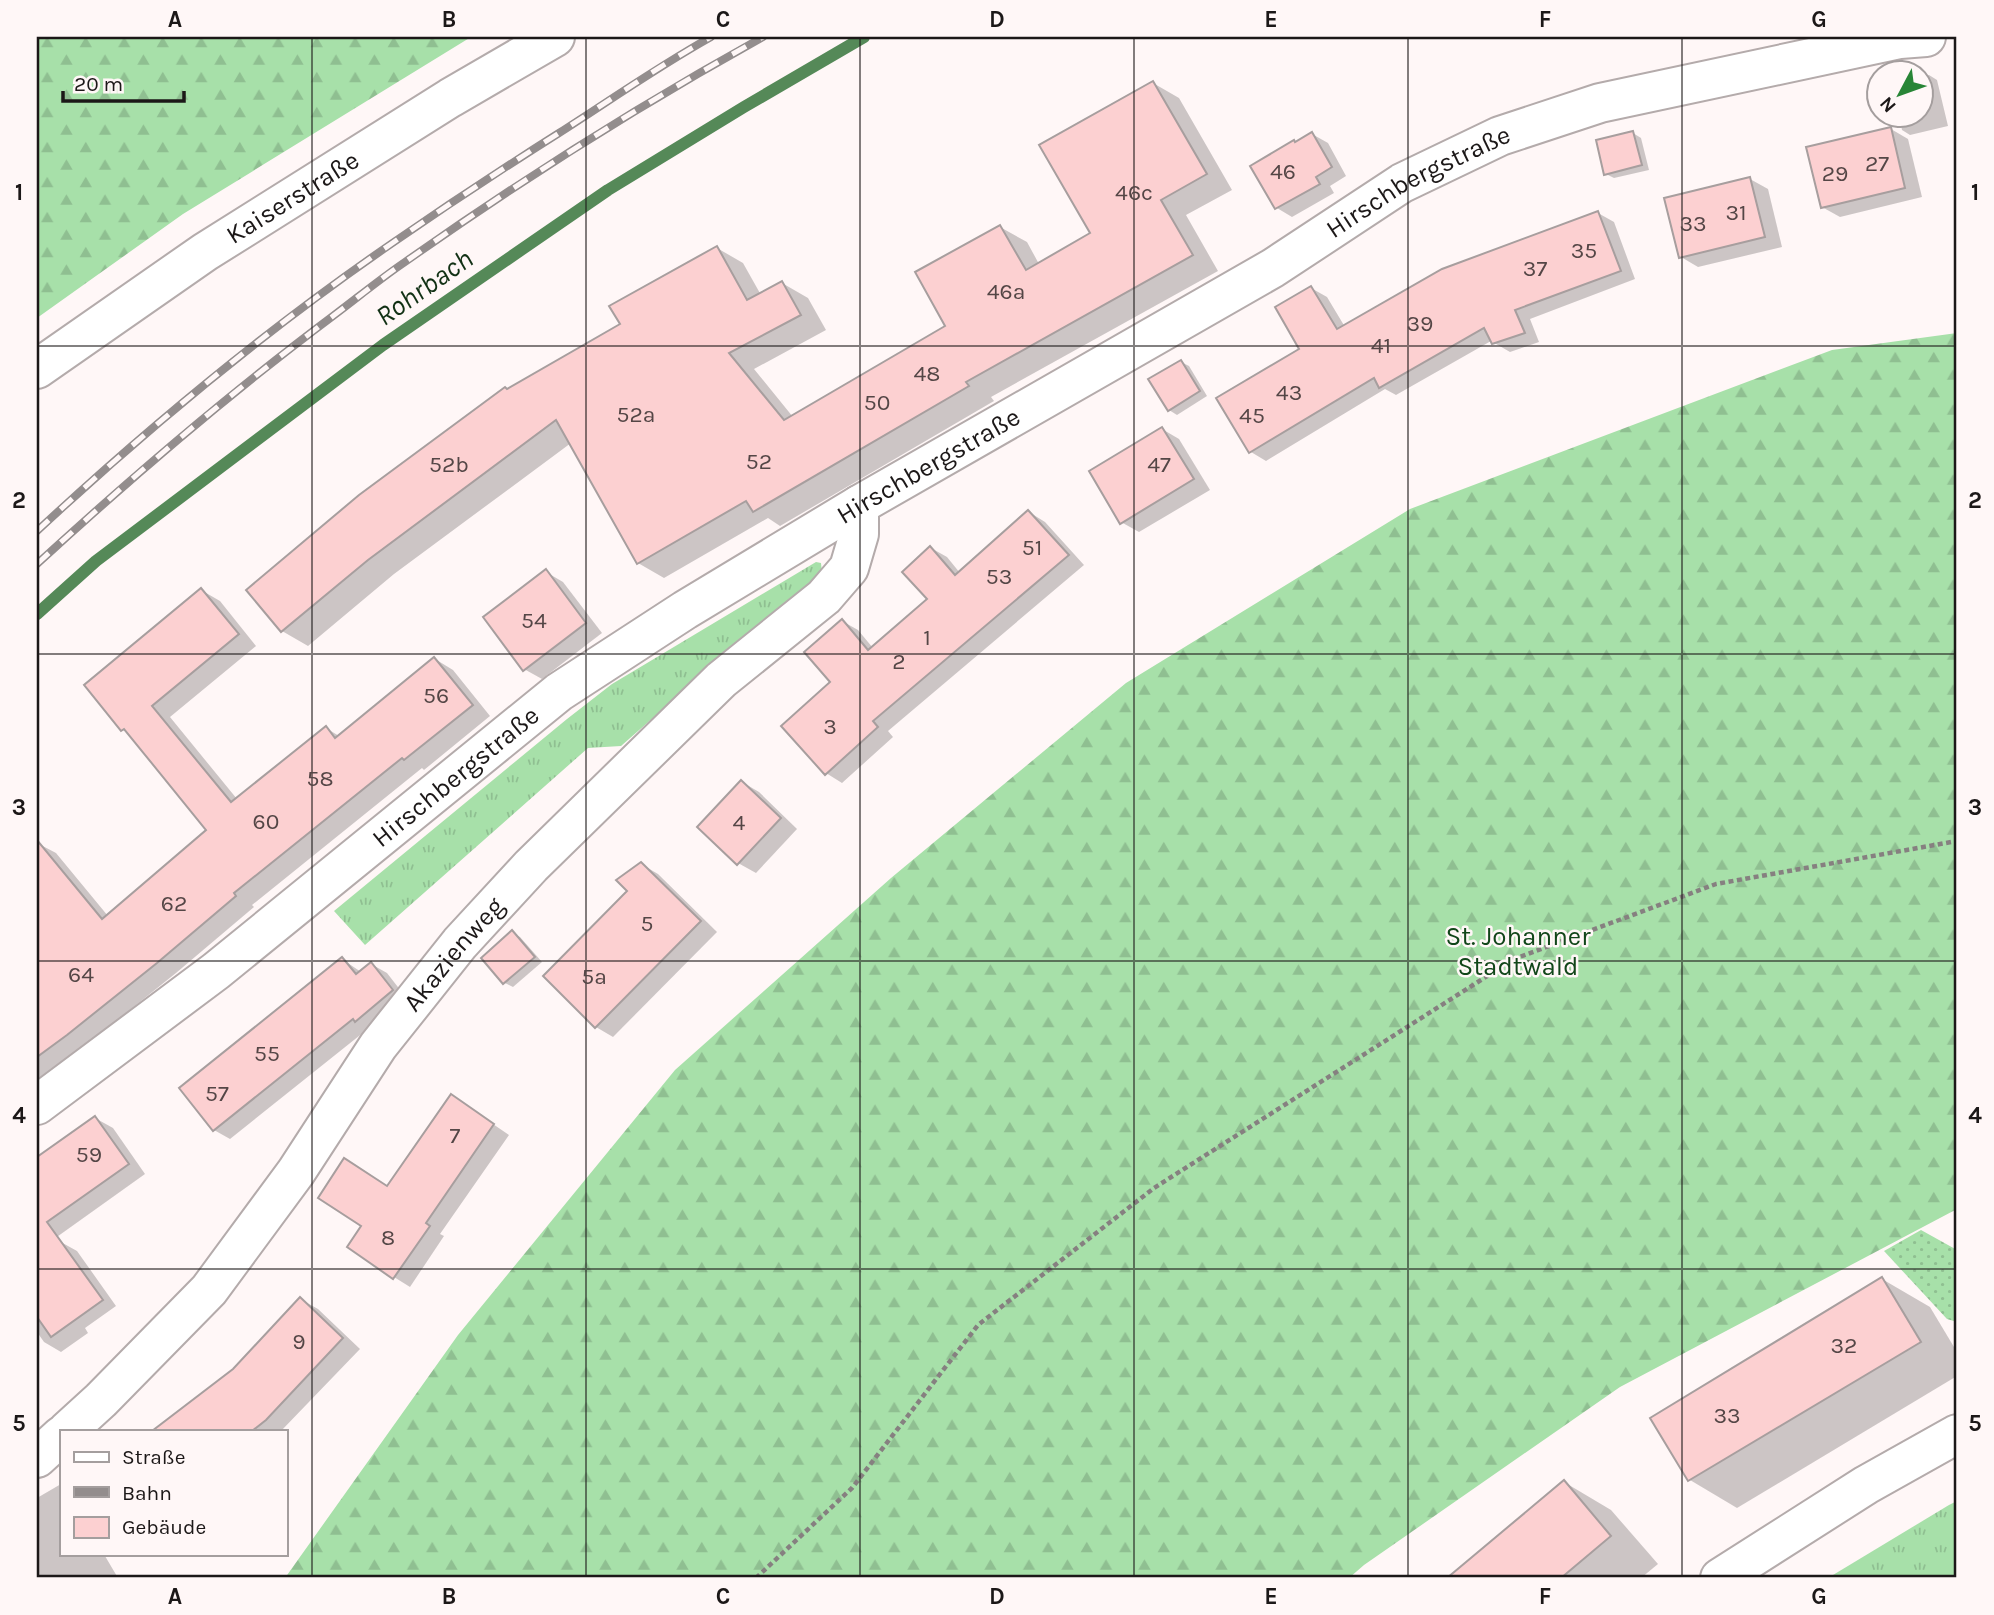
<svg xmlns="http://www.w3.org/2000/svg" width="1994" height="1615" viewBox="0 0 1994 1615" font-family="Karla,sans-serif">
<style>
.grass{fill:url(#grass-tufts)}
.forest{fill:url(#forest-firs)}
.park{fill:url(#park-dots)}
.shadow{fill:#0003}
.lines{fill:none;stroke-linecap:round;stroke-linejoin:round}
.stream{stroke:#558958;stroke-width:12}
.building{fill:#fcd0d1;stroke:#a79e9e;stroke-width:2}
.minor-casing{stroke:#b4abab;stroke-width:42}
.major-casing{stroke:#b4abab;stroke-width:42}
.path{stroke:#868080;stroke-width:4.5;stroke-dasharray:5 3.5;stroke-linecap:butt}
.minor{stroke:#fff;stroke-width:38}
.major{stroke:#fff;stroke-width:38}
.rail-casing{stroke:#938d8d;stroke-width:8}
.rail{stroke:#fff7f7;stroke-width:5;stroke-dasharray:16;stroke-linecap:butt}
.grid{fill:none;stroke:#1c1818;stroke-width:2;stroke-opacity:0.55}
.labels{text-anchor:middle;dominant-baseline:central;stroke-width:5;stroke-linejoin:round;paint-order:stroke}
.number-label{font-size:23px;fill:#544646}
.street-label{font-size:26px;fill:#1c1818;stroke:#fff7f7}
.park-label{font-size:26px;fill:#114619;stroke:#fff7f7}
.water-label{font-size:28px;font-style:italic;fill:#123115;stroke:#fff7f7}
.neatline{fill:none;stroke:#1c1818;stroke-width:2.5}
.grid-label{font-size:23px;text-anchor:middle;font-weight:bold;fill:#1c1818}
</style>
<defs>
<pattern id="grass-tufts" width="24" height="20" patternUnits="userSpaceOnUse" patternTransform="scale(1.75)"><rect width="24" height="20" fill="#a7e0a9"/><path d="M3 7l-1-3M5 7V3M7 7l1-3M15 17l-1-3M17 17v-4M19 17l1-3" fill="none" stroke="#8fbf91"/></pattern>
<pattern id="forest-firs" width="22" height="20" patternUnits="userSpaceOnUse" patternTransform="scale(1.75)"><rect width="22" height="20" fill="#a7e0a9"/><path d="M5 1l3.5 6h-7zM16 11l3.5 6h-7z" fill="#8fbf91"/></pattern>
<pattern id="park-dots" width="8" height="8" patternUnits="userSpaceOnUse" patternTransform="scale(1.75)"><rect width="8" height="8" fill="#a7e0a9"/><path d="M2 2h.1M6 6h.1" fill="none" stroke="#8fbf91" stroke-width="1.8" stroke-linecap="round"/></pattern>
</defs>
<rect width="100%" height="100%" fill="#fff7f7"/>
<g class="grass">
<path d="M816,562L821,563L822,573L711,667L621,746L588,748L365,945L334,911L567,719L612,684Z"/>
<path d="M1957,1501V1578H1828L1949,1505Z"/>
</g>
<g class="forest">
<path d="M37,37H471L183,214L37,318Z"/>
<path d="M1957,333V1209L1620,1387L1364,1565L1349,1578H285L458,1335L675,1070L891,878L1126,683L1410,509L1832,350Z"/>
</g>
<path class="park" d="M1921,1230L1957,1250V1322L1947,1319L1884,1251Z"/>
<g class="shadow">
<path d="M1929,75L1937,80L1948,126L1910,135L1902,130L1899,116H1920V77Z"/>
<path d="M1153,83L1179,98L1232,190L1186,215L1218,271L991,397L994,401L780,526L768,518L664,578L638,563L571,443L394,574L308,646L282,631L509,391L622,325L717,248L743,263L761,295L782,283L808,298L826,330L754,369L793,417L947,327L1000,227L1027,242L1039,264L1092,234Z"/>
<path d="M1891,129L1908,139L1922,197L1840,217L1822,207Z"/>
<path d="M1633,133L1641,138L1649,170L1614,178L1606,174Z"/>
<path d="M1312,134L1328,143L1346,176L1330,186L1334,193L1292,217L1277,208L1297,143Z"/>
<path d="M1750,179L1768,189L1782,247L1698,267L1681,257Z"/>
<path d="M1598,213L1614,222L1635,279L1530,319L1539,342L1510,352L1491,341L1396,395L1385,389L1266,461L1251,452L1302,349L1311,288L1327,297L1345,327Z"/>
<path d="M1181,362L1189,366L1207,396L1177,415L1169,410Z"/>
<path d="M1162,429L1179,439L1210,490L1139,532L1121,522Z"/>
<path d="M1029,512L1045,522L1084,565L888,731L893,737L842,783L826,773L833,682L842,621L858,630L873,648L929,599L931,548L947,557L960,573Z"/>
<path d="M546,572L563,582L602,633L542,679L524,669Z"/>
<path d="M201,590L220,601L256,646L170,717L237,799L326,728L339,736L435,659L453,670L490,716L424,770L422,768L252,905L254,907L176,973L86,1045L37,1080V990L42,986L37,979V843L56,853L108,916L209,830L130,734L123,730Z"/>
<path d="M742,782L759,792L797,829L756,873L738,863Z"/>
<path d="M641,864L658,874L717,932L613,1037L596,1027L629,891Z"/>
<path d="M512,933L520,937L542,962L513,987L505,983Z"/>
<path d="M342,959L361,972L371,964L387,973L408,1000L369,1028L230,1139L214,1130L181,1088Z"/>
<path d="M452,1096L509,1135L440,1234L444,1236L410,1287L394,1277L388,1188Z"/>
<path d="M95,1118L113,1128L145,1174L47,1244L37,1238V1160Z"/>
<path d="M59,1241L77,1251L116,1306L85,1328L88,1333L61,1352L44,1342L37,1332V1257Z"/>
<path d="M1882,1279L1930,1307L1957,1352V1376L1737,1508L1690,1480L1652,1419Z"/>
<path d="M300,1299L318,1309L360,1349L281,1431H210L189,1405L234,1370Z"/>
<path d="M1564,1482L1611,1510L1658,1564L1641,1578H1449Z"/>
<path d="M61,1484V1554H108L105,1556L118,1578H37V1498Z"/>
</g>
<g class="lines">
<path class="stream" d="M37,614L96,561L383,345L608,190L744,107L864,37"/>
</g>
<g class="building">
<path d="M1153,81L1207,174L1161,200L1193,255L966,382L969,386L753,512L746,501L637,564L556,420L368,560L281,632L246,590L359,495L505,387L507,389L620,324L609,306L717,246L747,300L782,281L801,315L729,353L784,420L945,326L915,272L1000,225L1026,270L1090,233L1039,145Z"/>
<path d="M1891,127L1905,188L1821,208L1806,147Z"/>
<path d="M1633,131L1642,165L1604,175L1596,140Z"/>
<path d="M1312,132L1332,167L1316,177L1320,184L1275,209L1250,166L1294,140L1295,142Z"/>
<path d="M1750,177L1765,237L1679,258L1664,198Z"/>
<path d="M1598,211L1621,271L1515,310L1525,333L1492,344L1484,328L1379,388L1374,378L1249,453L1216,398L1299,349L1275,307L1311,286L1337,329L1442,269Z"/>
<path d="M1181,360L1200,391L1168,411L1148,379Z"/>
<path d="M1162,427L1194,479L1120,524L1089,471Z"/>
<path d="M1028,510L1069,555L873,721L878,727L825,775L781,726L830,682L804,652L842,619L868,650L927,599L902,572L930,546L955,575Z"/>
<path d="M546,569L586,623L523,671L483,617Z"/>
<path d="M201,588L239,634L152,706L231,802L326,726L335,738L434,657L473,705L404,760L402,758L234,893L236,896L157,963L67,1035L37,1057V840L102,919L206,830L124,729L121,731L84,685Z"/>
<path d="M741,780L781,818L737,865L697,827Z"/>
<path d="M641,862L701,921L595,1028L543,976L627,891L616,880Z"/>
<path d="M512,930L535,957L503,984L481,958Z"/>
<path d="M342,957L356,974L371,962L393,990L355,1022L353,1019L213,1131L179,1088Z"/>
<path d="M451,1094L494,1124L426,1223L430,1226L393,1279L347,1247L361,1226L318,1198L344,1158L387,1186Z"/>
<path d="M95,1116L129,1164L47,1222L103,1300L51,1337L37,1317V1157Z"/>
<path d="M1882,1277L1921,1342L1688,1481L1650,1418Z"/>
<path d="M300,1297L343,1338L266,1420L252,1431H152L233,1369Z"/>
<path d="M1564,1480L1611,1536L1561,1578H1447Z"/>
</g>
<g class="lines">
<g class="minor-casing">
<g id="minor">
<path id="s1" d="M37,1105L216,971L559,692L685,610L859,505L1273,268L1402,183L1500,136L1600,103L1900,39L1926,37"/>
<path id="s2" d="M67,1431L101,1400L209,1290L296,1172L378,1046L460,943L531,866L721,680L824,597L849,568L859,534V505"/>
<path d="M37,1458L61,1436"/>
<path d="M1720,1578L1866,1485L1957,1434"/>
</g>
</g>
<g class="major-casing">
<g id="major">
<path id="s3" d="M37,369L205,252L450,98L555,37"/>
</g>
</g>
<path class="path" d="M756,1578L852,1488L978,1325L1154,1188L1514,959L1716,884L1957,841"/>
<use href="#minor" class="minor"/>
<use href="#major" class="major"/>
<g class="rail-casing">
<g id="rail">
<path d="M37,531C148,428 266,330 391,244C446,206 502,169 559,133C609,101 659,66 711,37"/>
<path d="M37,564C132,477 230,393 333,316C357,298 380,279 405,262C520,181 640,105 763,37"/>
</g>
</g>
<use href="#rail" class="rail"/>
</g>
<path class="grid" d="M312,37V1578M586,37V1578M860,37V1578M1134,37V1578M1408,37V1578M1682,37V1578M37,346H1957M37,654H1957M37,961H1957M37,1269H1957"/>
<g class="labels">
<g class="number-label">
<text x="1877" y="163">27</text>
<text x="1283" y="171">46</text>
<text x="1835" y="173">29</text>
<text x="1134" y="192">46c</text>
<text x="1736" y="212">31</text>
<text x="1693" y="223">33</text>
<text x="1584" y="250">35</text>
<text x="1535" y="268">37</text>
<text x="1006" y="291">46a</text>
<text x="1420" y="323">39</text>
<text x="1381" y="345">41</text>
<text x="927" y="373">48</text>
<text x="1289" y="392">43</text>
<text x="877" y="402">50</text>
<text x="636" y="414">52a</text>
<text x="1252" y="415">45</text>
<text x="759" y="461">52</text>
<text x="449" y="464">52b</text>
<text x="1159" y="464">47</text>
<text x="1032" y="547">51</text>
<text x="999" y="576">53</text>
<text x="534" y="620">54</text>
<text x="927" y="637">1</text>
<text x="899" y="661">2</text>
<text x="436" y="695">56</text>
<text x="830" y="726">3</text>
<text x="320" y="778">58</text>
<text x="266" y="821">60</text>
<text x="739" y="822">4</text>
<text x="174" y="903">62</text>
<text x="647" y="923">5</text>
<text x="81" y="974">64</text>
<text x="594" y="976">5a</text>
<text x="267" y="1053">55</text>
<text x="217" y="1093">57</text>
<text x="455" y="1135">7</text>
<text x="89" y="1154">59</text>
<text x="388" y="1237">8</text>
<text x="299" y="1341">9</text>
<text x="1844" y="1345">32</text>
<text x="1727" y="1415">33</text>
</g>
<g class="street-label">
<text stroke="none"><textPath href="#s1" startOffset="1666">Hirschbergstraße</textPath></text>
<text stroke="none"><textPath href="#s3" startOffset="308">Kaiserstraße</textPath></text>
<text stroke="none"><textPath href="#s1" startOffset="1099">Hirschbergstraße</textPath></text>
<text stroke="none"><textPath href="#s1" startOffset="532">Hirschbergstraße</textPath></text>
<text stroke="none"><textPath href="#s2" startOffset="616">Akazienweg</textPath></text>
</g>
<g class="park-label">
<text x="1518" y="936">St. Johanner<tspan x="1518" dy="30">Stadtwald</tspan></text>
</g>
<g class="water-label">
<text transform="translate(424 287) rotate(-35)">Rohrbach</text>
</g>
</g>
<rect width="1994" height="1615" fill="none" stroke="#fff7f7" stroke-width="77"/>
<rect x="60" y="1430" width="228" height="126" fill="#fff7f7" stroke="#a49e9e" stroke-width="2"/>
<rect x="74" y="1452" width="35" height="10" fill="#ffffff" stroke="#a49e9e" stroke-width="2"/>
<text x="122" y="1464" font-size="21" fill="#1c1818">Straße</text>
<rect x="74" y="1487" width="35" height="10" fill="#938d8d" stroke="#a49e9e" stroke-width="2"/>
<text x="122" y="1500" font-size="21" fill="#1c1818">Bahn</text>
<rect x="74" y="1517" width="35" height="21" fill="#fcd0d1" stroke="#a49e9e" stroke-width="2"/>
<text x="122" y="1534" font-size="21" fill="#1c1818">Gebäude</text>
<g transform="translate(1900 94) rotate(229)"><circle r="33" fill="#fff7f7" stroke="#a49e9e" stroke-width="2"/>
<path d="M0-5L12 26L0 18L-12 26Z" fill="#288536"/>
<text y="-10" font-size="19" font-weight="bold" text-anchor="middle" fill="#1c1818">N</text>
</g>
<path d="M63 91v10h121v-10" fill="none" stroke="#1c1818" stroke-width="3.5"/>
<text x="74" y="91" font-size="21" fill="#1c1818" stroke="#fff7f7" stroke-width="5" paint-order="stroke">20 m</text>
<rect x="38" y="38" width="1917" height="1538" class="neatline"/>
<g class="grid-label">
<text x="175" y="27">A</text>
<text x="449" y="27">B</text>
<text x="723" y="27">C</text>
<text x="997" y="27">D</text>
<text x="1271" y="27">E</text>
<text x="1545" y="27">F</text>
<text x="1819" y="27">G</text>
<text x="19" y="200">1</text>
<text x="1975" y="200">1</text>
<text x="19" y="508">2</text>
<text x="1975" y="508">2</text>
<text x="19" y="815">3</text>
<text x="1975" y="815">3</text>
<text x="19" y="1123">4</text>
<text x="1975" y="1123">4</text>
<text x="19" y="1431">5</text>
<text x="1975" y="1431">5</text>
<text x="175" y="1604">A</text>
<text x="449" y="1604">B</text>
<text x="723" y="1604">C</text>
<text x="997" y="1604">D</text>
<text x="1271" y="1604">E</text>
<text x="1545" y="1604">F</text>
<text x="1819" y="1604">G</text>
</g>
</svg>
